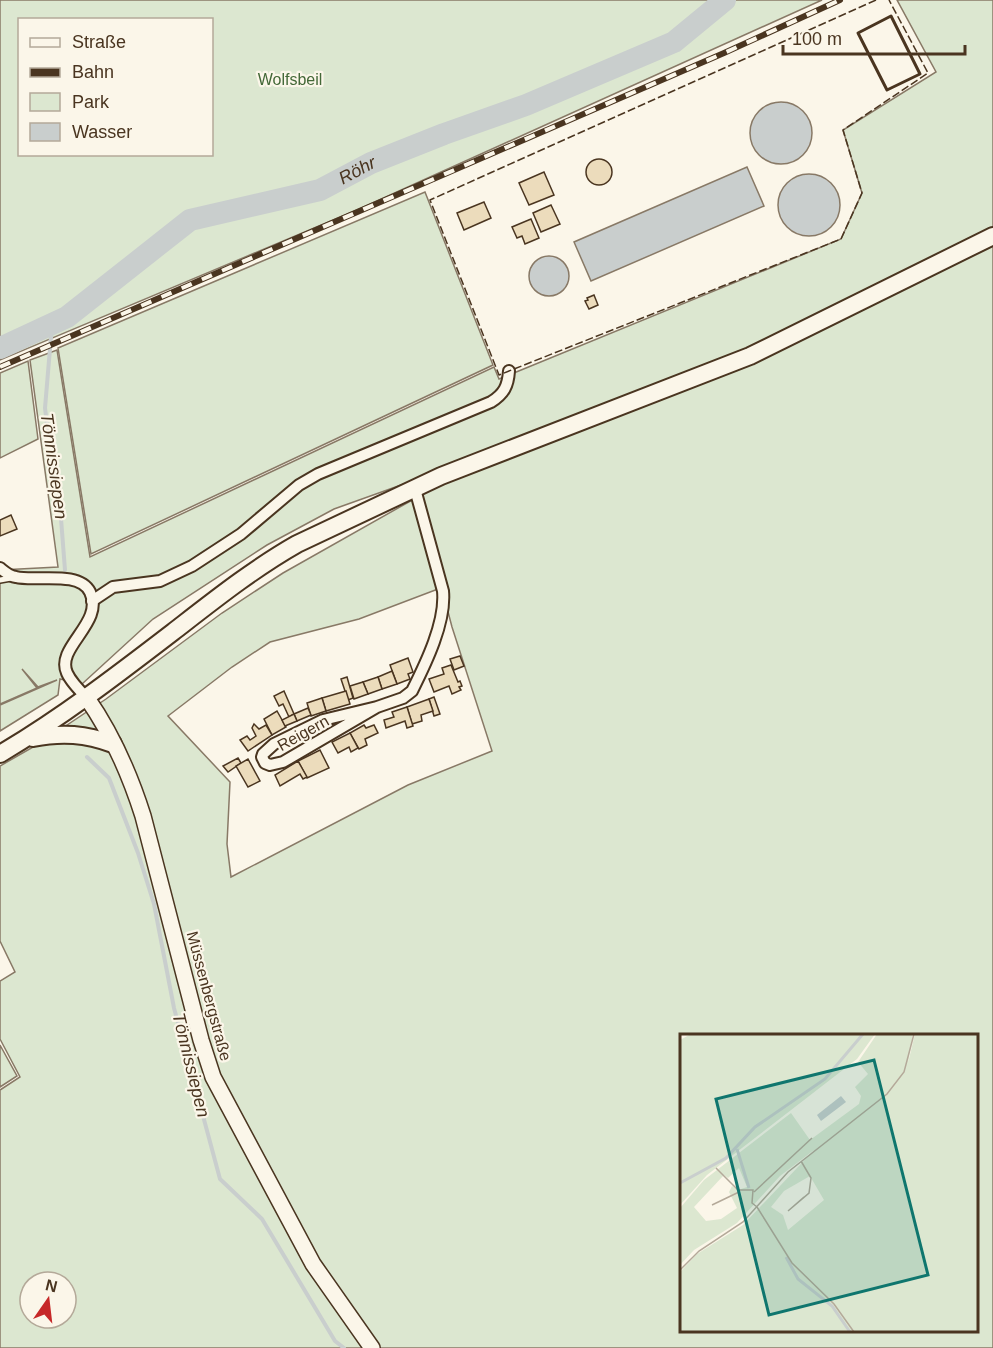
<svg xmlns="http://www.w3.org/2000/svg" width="993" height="1348" viewBox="0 0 993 1348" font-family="Helvetica,sans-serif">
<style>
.green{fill:#dce7d0;stroke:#887966;stroke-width:1.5;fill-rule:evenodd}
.water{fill:#c9cecd;stroke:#887966;stroke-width:1.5}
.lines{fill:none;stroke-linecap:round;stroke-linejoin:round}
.stream{stroke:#c9cecd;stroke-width:4}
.river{stroke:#c9cecd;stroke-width:22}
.building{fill:#ecdcbc;stroke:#4a3520;stroke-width:1.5}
.service-casing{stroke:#4a3520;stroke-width:8}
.minor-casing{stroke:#4a3520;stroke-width:14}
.secondary-casing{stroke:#4a3520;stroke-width:18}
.primary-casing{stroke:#4a3520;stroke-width:20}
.service{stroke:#fbf6e9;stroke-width:5}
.minor{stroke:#fbf6e9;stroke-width:10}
.secondary{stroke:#fbf6e9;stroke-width:15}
.primary{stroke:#fbf6e9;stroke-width:16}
.rail-casing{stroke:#4a3520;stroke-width:6}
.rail{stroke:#fbf6e9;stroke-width:4;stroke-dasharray:11;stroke-linecap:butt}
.fence{stroke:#4a3520;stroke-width:1.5;stroke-dasharray:8 3;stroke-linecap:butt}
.wall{stroke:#4a3520;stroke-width:3}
.labels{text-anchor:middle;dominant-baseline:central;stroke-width:4.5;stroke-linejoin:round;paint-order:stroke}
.park-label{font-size:16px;fill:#436837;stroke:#fbf6e9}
.street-label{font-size:16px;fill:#4a3520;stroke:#fbf6e9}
.water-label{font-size:18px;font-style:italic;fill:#4a3520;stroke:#fbf6e9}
.inset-river{fill:none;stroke:#c9cecd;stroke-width:3}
.inset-road{fill:none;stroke:#b4a999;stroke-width:1.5}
.view{fill:#0f766e;fill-opacity:0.15;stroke:#0f766e;stroke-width:3}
.inset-edge{fill:none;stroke:#4a3520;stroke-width:3}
</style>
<rect width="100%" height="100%" fill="#fbf6e9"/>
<g class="green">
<path d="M0,0H822L357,210L0,360ZM20,20H212V154H20Z"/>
<path d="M897,0H993V1348H0V1090L20,1077L0,1039V981L15,972L0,941V766L40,743L106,699L222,613L283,573L414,499L438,589L359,619L270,642L232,667L168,716L230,782L227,844L231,877L408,785L492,751L452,627L417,494L415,480L334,509L267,545L153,619L82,684L60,679L58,695L0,731V705L57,680L38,687L22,669L37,688L0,704V570L58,567L30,360L57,350L90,557L494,367L499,379L841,239L862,193L843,130L936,72ZM681,1036H976V1332H681ZM30,1282H66V1318H30Z"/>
<path d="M425,192L493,365L91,554L58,348Z"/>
<path d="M28,361L38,439L0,458V373Z"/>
<path d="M0,1045L17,1076L0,1087Z"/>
</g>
<g class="water">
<circle cx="781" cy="133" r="31"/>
<path d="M747,167L764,206L591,281L574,242Z"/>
<circle cx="809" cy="205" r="31"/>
<circle cx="549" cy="276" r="20"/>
</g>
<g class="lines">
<g class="stream">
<path d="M52,325L45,408L48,432L58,480L65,570"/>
<path d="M87,757L109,778L138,853L154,904L174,1008L220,1179L262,1219L335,1341L344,1348"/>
</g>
<path class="river" id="s1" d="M0,348L67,317L190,220L320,190L371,163L444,134L526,105L674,42L725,0"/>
</g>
<g class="building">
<circle cx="599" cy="172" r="13"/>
<path d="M544,172L554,195L529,205L519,183Z"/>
<path d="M484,202L491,218L464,230L457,213Z"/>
<path d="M551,205L560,224L541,232L533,213Z"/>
<path d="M531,219L539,238L525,244L522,236L517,238L512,227Z"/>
<path d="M594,295L598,305L589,309L585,301L588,300L587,298Z"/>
<path d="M11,515L17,529L0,536V520Z"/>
<path d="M460,656L464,666L454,670L450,659Z"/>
<path d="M408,658L413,672L408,674L410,679L397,684L390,665Z"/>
<path d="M451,665L458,682L460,681L462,686L459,687L461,690L452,694L449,686L434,692L429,679L444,674L442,668Z"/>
<path d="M392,671L397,684L382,689L378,677Z"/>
<path d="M347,677L353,698L348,700L341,679Z"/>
<path d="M378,677L382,689L368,694L363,682Z"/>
<path d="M363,682L368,694L354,699L350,686Z"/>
<path d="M284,691L294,714L289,717L283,704L279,706L274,696Z"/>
<path d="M346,691L350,704L326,711L322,698Z"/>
<path d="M434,697L440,714L434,716L429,699Z"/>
<path d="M322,698L326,711L311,716L307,703Z"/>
<path d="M429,699L433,711L421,715L422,721L412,724L407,707Z"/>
<path d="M407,707L413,726L407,728L405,721L386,728L384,720L394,717L392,712Z"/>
<path d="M308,708L311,715L297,721L294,714Z"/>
<path d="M277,711L286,727L272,735L264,719Z"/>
<path d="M294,714L297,721L285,726L282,720Z"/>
<path d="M254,724L259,729L266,725L272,735L248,751L240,740L247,736L250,740L256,736L252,728Z"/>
<path d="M364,725L366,728L374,725L378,733L365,739L367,745L359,749L350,733Z"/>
<path d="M350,733L358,748L351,752L349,747L338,753L332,742Z"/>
<path d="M320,750L329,768L307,778L298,761Z"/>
<path d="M238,758L241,763L228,772L223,766Z"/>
<path d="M248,759L260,781L248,787L236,766Z"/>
<path d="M298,761L307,777L303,779L300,774L280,786L275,775Z"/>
</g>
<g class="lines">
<g class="service-casing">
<path id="service" d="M0,580L11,578"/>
</g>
<g class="minor-casing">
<g id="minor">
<path d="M0,568C5,572 9,576 16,577C35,582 79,570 90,592C105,623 55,647 67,673C71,682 80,691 87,698"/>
<path d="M92,601L113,587L160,581L192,566L241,534L299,485L318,474L491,402C504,394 508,386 509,371"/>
<path d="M377,707L323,720L274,744L263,754L262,757L265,763L270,765L283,762L377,707L403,698L412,691C426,663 446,622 443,591L415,489"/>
</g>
</g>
<g class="secondary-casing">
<path id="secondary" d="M87,698C112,734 130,775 143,816L201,1040L213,1077L313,1264L372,1348"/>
</g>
<g class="primary-casing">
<g id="primary">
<path d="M33,738C62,732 86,734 113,744"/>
<path d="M0,754C61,718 117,675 173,632C213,601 253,569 297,544L441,476L750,356L993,236"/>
</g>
</g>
<use href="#service" class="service"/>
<use href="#minor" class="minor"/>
<use href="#secondary" class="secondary"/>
<use href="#primary" class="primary"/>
<g class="rail-casing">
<path id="rail" d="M0,367L724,53L840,0"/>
</g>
<use href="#rail" class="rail"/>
<path class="fence" d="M876,0L430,200L499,375L841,239L862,193L843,130L928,73L889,0"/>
<path class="wall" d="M891,16L920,74L887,90L858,33Z"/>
</g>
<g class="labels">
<g class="park-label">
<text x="290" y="79">Wolfsbeil</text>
</g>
<g class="street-label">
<text transform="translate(303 733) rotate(-29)">Reigern</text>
<text transform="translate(209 996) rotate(75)">Müssenbergstraße</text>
</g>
<g class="water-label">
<text stroke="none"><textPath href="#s1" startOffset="406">Röhr</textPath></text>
<text transform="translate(54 466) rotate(82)">Tönnissiepen</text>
<text transform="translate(191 1065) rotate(76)">Tönnissiepen</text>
</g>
</g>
<g transform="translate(680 1034)">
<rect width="298" height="298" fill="#fbf6e9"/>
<path d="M11,0H195L177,25L27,141L0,171V6ZM197,0H233L228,29L235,0H298V298H0V238L17,220L63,191L134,116L100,142L57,189L14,216L0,231V174L24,146L111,79L130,106L179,70L181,62L175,53L188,40L178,28ZM59,134L67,153L58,156L52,152L49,158L57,174L41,185L26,187L14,173L44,141L48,144ZM130,142L144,166L108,196L103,181L91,173L104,157Z" fill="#dce7d0" fill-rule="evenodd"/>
<path d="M161,62L166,68L141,87L137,81Z" fill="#c9cecd"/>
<path class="inset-river" d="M57,115L69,154M0,149L46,124L75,93L145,45L183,0M106,223L118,245L152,272L170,298"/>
<path class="inset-road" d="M121,127L131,144L129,159L108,177L124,163M36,134L58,156H73L72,169L77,173M74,158L132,104M32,171L59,158M77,173L112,229L154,270L174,298M0,236L19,217L63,188L108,138L207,60L224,38L234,0"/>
<path class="view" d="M194,26L248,241L89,281L36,65Z"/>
<rect width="298" height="298" class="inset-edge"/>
</g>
<rect x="18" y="18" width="195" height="138" fill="#fbf6e9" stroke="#b4a999" stroke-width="1.5"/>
<rect x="30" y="38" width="30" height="9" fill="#fbf6e9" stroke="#b4a999" stroke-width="1.5"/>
<text x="72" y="48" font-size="18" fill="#4a3520">Straße</text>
<rect x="30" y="68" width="30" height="9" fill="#4a3520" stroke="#b4a999" stroke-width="1.5"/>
<text x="72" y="78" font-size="18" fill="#4a3520">Bahn</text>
<rect x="30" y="93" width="30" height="18" fill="#dce7d0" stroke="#b4a999" stroke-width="1.5"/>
<text x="72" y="108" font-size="18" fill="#4a3520">Park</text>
<rect x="30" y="123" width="30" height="18" fill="#c9cecd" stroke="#b4a999" stroke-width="1.5"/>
<text x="72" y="138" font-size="18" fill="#4a3520">Wasser</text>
<g transform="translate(48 1300) rotate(14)"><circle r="28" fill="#fbf6e9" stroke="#b4a999" stroke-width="1.5"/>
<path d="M0-4.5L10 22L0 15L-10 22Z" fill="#c62828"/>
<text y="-9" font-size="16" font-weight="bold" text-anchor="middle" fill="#4a3520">N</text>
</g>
<path d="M783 45v9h182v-9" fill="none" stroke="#4a3520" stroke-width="3"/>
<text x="792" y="45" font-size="18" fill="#4a3520" stroke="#fbf6e9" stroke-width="4.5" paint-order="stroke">100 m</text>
</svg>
